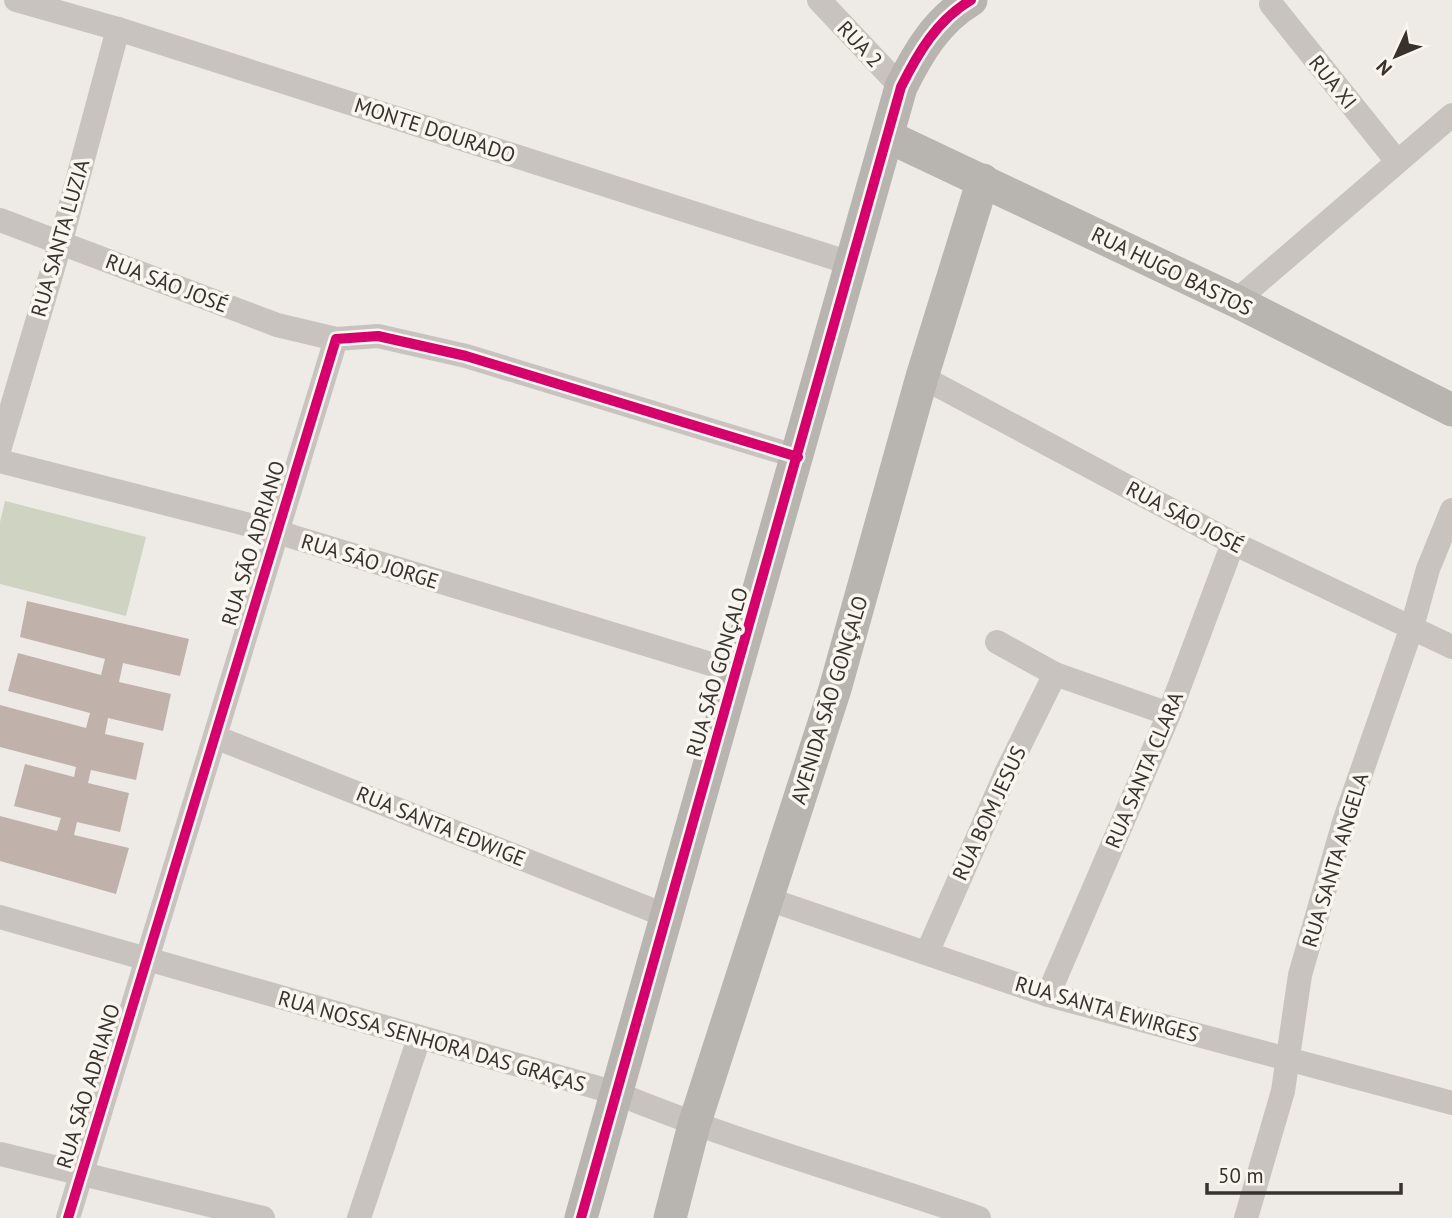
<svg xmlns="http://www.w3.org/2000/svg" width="1452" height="1218" viewBox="0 0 1452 1218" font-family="'PT Sans',sans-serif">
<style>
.green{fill:#ced3c2}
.building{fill:#c0b2aa}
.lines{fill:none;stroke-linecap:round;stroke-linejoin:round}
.street{stroke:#c8c3be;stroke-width:24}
.secondary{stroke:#b8b4af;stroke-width:33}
.cycleway-casing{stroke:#f9f5ef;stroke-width:15}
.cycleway{stroke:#d6006c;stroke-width:10}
.labels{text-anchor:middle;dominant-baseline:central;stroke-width:7;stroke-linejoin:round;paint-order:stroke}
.street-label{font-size:21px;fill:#39312c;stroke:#f9f5ef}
</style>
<rect width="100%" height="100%" fill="#eeebe6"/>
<path class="green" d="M5,501L146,537L126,616L0,584V522Z"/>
<path class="building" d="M27,601L189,639L180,676L123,663L119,682L171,694L163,731L108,718L105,734L144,743L136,780L91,770L88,783L129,793L120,832L77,822L74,835L129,848L116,894L0,861V816L57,831L61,818L14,806L25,764L74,777L76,767L0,747V705L86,728L90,713L8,691L18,653L101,675L105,659L20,637Z"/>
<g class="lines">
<g class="street">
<path d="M16,0L118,29L853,264"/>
<path d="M819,0L901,87"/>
<path d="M1271,4L1396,160"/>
<path d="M0,220L277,325L336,339"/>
<path d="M1236,301L1452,115"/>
<path d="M922,377L1233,543L1452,647"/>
<path d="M0,447L61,241L118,29"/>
<path d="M0,461L277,532L737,672"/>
<path d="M997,642L1055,674L1169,714"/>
<path d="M215,737L667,916"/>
<path d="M768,899L1048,995L1452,1103"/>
<path d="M0,917L616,1093C735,1142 858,1176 979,1218"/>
<path d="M927,953L1006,773L1055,674"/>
<path d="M1048,995L1169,714L1233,543"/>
<path d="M0,1154L263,1218"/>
<path d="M68,1218L336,339L378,336L466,356L798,457"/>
<path d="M359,1218L419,1038"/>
<path d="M1246,1218L1283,1091L1300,975L1344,822L1412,627L1428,569L1452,510"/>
</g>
<g class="secondary">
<path d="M889,137L1236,301L1452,410"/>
<path d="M581,1218L901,87C918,53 937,20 971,0"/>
<path d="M670,1218L694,1125L835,689L922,377L983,180"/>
</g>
<g class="cycleway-casing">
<g id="cycleway">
<path d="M68,1218L336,339L378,336L466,356L798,457"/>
<path d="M581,1218L901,87C918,53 937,20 971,0"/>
</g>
</g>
<use href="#cycleway" class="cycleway"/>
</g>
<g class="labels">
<g class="street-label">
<text transform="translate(860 44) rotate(47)">RUA 2</text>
<text transform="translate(1333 82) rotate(51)">RUA XI</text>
<text transform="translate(435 130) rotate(18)">MONTE DOURADO</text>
<text transform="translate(60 238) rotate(-74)">RUA SANTA LUZIA</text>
<text transform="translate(1172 271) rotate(26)">RUA HUGO BASTOS</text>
<text transform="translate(167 283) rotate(21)">RUA SÃO JOSÉ</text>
<text transform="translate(1185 517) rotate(28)">RUA SÃO JOSÉ</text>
<text transform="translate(253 543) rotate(-73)">RUA SÃO ADRIANO</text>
<text transform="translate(370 561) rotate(17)">RUA SÃO JORGE</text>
<text transform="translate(717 672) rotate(-74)">RUA SÃO GONÇALO</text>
<text transform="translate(829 700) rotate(-73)">AVENIDA SÃO GONÇALO</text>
<text transform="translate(1144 770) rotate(-67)">RUA SANTA CLARA</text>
<text transform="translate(989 813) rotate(-65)">RUA BOM JESUS</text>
<text transform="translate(441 826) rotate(22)">RUA SANTA EDWIGE</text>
<text transform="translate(1335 860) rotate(-73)">RUA SANTA ANGELA</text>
<text transform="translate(1107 1009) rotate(16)">RUA SANTA EWIRGES</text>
<text transform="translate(432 1041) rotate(16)">RUA NOSSA SENHORA DAS GRAÇAS</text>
<text transform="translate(88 1086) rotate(-73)">RUA SÃO ADRIANO</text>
</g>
</g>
<g transform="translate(1396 56) rotate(226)" stroke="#f9f5ef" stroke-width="5" paint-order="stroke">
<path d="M0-5L12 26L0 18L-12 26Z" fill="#39312c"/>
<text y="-10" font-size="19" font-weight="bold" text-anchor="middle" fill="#39312c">N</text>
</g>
<path d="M1207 1183v10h194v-10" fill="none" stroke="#39312c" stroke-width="3.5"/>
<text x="1218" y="1183" font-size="21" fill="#39312c" stroke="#f9f5ef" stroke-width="5" paint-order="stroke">50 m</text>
</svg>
